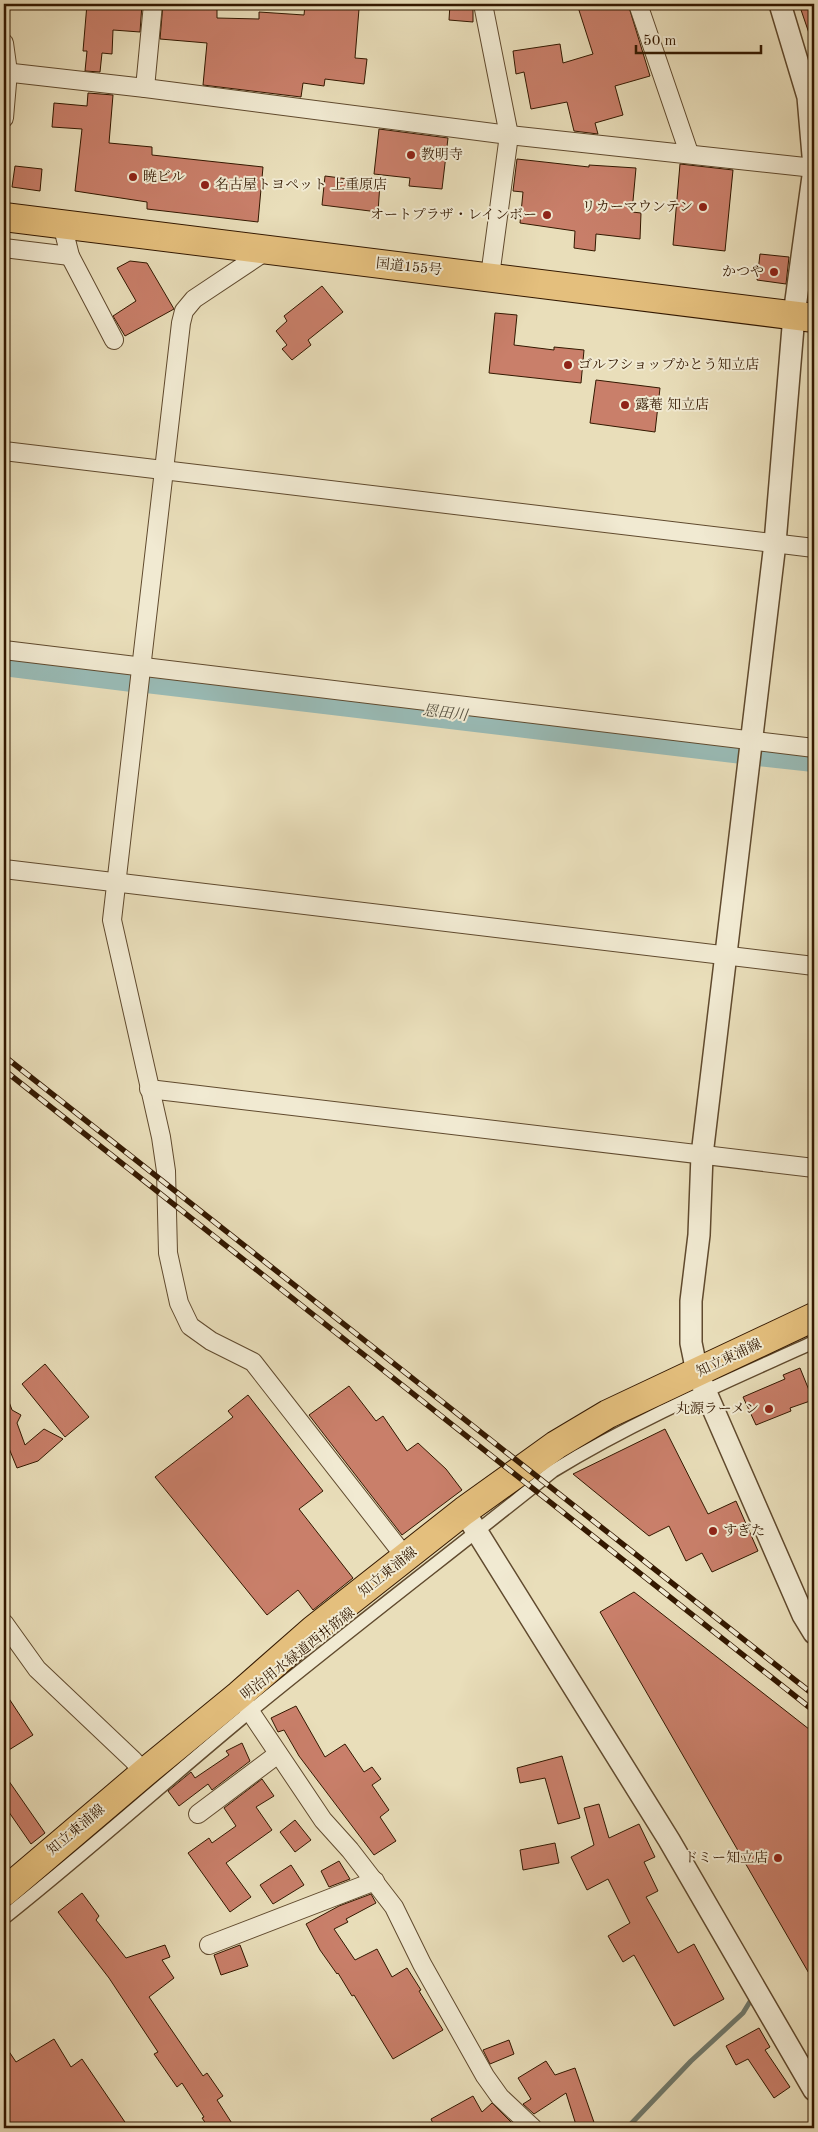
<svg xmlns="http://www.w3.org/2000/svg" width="818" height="2132" viewBox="0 0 818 2132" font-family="'Old Standard TT','Noto Serif JP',serif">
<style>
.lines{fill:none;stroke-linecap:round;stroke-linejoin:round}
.stream{stroke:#707a6d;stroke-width:5}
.river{stroke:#99bbb6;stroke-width:30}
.building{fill:#c97f6a;stroke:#331800}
.pedestrian-casing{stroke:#604a2e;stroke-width:15}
.minor-casing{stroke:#604a2e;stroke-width:20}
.tertiary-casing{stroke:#604a2e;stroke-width:24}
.primary-casing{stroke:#331800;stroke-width:30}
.trunk-casing{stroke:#331800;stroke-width:30}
.pedestrian{stroke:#f1ead2;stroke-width:12}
.minor{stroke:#f1ead2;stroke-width:18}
.tertiary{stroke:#f1ead2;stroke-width:21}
.primary{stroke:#e4bf7d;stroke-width:28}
.trunk{stroke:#e4bf7d;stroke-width:28}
.rail-casing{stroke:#331800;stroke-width:5.5}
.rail{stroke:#f1ead2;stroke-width:4;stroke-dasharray:11;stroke-linecap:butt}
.poi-dot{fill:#8f2418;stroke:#f1ead2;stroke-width:2}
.labels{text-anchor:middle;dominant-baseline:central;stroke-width:4;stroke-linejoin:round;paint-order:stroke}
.poi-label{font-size:14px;fill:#331800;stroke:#f1ead2;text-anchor:start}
.street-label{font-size:14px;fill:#331800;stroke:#f1ead2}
.water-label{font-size:15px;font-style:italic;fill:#575140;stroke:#f1ead2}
</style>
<rect width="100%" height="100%" fill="#e9deba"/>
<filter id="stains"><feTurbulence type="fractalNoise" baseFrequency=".004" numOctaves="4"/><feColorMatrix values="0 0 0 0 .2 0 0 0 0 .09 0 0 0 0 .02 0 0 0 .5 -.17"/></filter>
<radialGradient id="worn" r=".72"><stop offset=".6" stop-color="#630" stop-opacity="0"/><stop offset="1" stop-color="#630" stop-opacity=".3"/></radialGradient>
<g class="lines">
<path class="stream" d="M627,2128L691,2061L743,2013L751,2000"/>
<g class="river">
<path d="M4,661L133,677"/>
<path d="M147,678L743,749"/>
<path d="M759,751L814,757"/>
</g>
</g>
<g class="building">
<path d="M87,4H142L140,32L113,30L112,54L102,53L100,72L85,71L87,51H83Z"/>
<path d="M163,4H189L188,7L217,9V18L259,19V12L304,15L305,5L359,9L355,58L367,59L364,84L325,79L324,86L303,83L301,97L203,85L207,43L160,39Z"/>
<path d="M450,4L473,5V22L449,20Z"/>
<path d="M577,4H598L599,9L614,4H628L650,76L615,86L623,115L595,123L598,134L574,131L567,102L531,109L524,72L516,74L513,51L560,44L563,63L593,54Z"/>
<path d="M799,4H814V41L812,42Z"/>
<path d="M88,93L113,95L109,143L152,147V155L263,167L258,222L147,209V202L75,191L82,129L52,127L54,103L87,106Z"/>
<path d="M379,129L448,138L442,189L409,186L410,178L374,174Z"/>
<path d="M517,159L589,167V165L636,168L632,212L641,213L640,239L596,234L595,251L574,248L575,231L520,223L523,192L513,191Z"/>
<path d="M680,164L733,170L725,251L673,245Z"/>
<path d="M15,166L42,169L40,191L12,187Z"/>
<path d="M325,176L380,183L378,212L322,205Z"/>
<path d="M760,254L789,257L786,284L757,280Z"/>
<path d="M130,261L147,263L174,309L125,336L113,316L136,301L117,268Z"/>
<path d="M322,286L343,312L308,340L311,345L292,360L282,349L287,345L276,331L287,321L284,316Z"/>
<path d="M495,313L517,315L514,345L554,350V347L584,350L581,383L489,373Z"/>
<path d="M596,380L660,388L655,432L590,423Z"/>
<path d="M45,1364L89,1417L65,1437L22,1384Z"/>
<path d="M800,1368L813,1400L790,1408L791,1411L756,1425L743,1397L785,1379L783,1375Z"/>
<path d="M349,1386L376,1421L383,1416L407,1451L418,1443L446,1469L462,1490L402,1535L309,1415Z"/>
<path d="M5,1391L12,1410L21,1415L17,1423L25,1445L44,1429L63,1439L38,1461L17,1468L6,1441L4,1445Z"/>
<path d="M248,1395L323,1491L299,1509L353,1578L313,1610L298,1590L267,1615L155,1477L233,1417L228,1411Z"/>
<path d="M665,1429L708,1514L736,1501L758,1551L712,1572L702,1553L686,1561L669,1526L649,1536L573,1474Z"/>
<path d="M634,1592L814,1733V1982L600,1612Z"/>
<path d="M4,1691L33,1735L4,1753Z"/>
<path d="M296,1706L325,1757L345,1744L364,1772L372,1767L381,1779L372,1785L389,1810L380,1817L396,1841L374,1855L299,1756L284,1730L278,1732L271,1718Z"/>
<path d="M242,1743L250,1761L212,1790L208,1784L179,1806L168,1791L191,1772L195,1778L229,1755L226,1751Z"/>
<path d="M562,1756L580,1818L558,1824L545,1778L520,1783L517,1768Z"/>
<path d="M4,1774L45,1833L31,1844L4,1805Z"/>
<path d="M262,1779L274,1796L256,1807L272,1830L226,1863L251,1897L230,1912L188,1853L209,1838L212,1843L236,1826L224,1808Z"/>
<path d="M599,1804L609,1838L639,1824L655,1857L644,1862L658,1891L646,1897L678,1953L694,1944L724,1999L674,2026L634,1955L623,1962L608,1936L630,1923L608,1879L587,1890L571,1857L594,1845L584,1808Z"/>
<path d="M295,1820L311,1840L295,1852L280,1832Z"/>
<path d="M555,1843L559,1863L523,1870L520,1850Z"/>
<path d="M339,1861L350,1879L329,1887L321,1871Z"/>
<path d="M291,1865L304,1885L273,1904L260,1885Z"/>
<path d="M82,1893L99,1916L96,1920L126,1958L165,1945L170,1957L162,1960L174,1978L149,1997L203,2076L207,2073L223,2096L217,2100L235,2128H209L202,2118L204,2117L182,2083L177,2087L154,2054L158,2052L109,1978L58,1912Z"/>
<path d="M371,1894L376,1903L346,1919L348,1922L334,1929L355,1960L377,1949L392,1977L407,1968L421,1990L419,1991L443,2030L393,2059L354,1995L352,1996L338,1973L337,1974L320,1950L306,1924L339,1906Z"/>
<path d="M240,1945L248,1966L221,1975L214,1955Z"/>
<path d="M759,2028L770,2047L765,2050L790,2087L774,2098L748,2059L736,2065L726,2046Z"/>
<path d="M54,2039L71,2067L82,2059L129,2128H4V2044L16,2062Z"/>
<path d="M509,2040L514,2054L490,2064L483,2050Z"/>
<path d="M546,2061L555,2075L575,2068L596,2128H577L566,2093L534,2114L523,2104L531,2099L518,2078Z"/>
<path d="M473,2096L482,2112L492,2103L517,2128H435L431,2119Z"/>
</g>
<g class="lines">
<g class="pedestrian-casing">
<path id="pedestrian" d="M4,1918C87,1852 166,1781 247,1714C348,1631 452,1552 553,1471C636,1420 726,1382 814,1342"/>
</g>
<g class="minor-casing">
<g id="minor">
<path d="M483,4L509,135L490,276"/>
<path d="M638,4L689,153"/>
<path d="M4,43L8,72L4,118"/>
<path d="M4,72L145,88L509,135L814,168"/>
<path d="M145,88L153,4"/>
<path d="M62,224L70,256L114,340"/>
<path d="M4,248L70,256"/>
<path d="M266,251L194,299L184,311L181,323L112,920L161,1137L166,1171L168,1253L179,1303L190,1326L211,1341L253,1362L406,1558"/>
<path d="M4,451L814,548"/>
<path d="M4,650L814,748"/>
<path d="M4,869L814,966"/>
<path d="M149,1089L814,1168"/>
<path d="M4,1623L37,1669L133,1760L144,1773"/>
<path d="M239,1695L323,1820L350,1850L394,1907L422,1964L485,2076L500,2097L533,2128"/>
<path d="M198,1814L278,1754"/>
<path d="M209,1945L375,1881"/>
</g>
</g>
<g class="tertiary-casing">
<g id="tertiary">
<path d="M780,4L808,97L814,167"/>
<path d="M814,169L794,315L775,543L702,1155L699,1235L691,1301V1343L697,1372L803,1615L814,1633"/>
<path d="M464,1511L669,1840L814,2090"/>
</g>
</g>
<g class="primary-casing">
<path id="primary" d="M4,1892L144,1773L239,1695L313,1630L464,1511L556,1445L608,1414L814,1317"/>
</g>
<g class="trunk-casing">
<path id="trunk" d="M4,217L814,318"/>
</g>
<use href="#pedestrian" class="pedestrian"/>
<use href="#minor" class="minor"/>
<use href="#tertiary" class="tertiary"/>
<use href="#primary" class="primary"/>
<use href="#trunk" class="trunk"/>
<g class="rail-casing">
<g id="rail">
<path d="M4,1056L814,1695"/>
<path d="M4,1070L814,1711"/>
</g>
</g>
<use href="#rail" class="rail"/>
</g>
<g class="poi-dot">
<circle cx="411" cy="155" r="5"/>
<circle cx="133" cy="177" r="5"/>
<circle cx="205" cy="185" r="5"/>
<circle cx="703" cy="207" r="5"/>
<circle cx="547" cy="215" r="5"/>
<circle cx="774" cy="272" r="5"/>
<circle cx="568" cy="365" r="5"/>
<circle cx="625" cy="405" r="5"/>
<circle cx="769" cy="1409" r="5"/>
<circle cx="713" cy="1531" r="5"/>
<circle cx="778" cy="1858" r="5"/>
</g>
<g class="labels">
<g class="poi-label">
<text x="421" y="155">教明寺</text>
<text x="143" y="177">暁ビル</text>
<text x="215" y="185">名古屋トヨペット 上重原店</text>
<text x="693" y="207" text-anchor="end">リカーマウンテン</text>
<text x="537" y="215" text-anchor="end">オートプラザ・レインボー</text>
<text x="764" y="272" text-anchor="end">かつや</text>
<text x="578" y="365">ゴルフショップかとう知立店</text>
<text x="635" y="405">露菴 知立店</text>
<text x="759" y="1409" text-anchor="end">丸源ラーメン</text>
<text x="723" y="1531">すぎた</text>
<text x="768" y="1858" text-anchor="end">ドミー知立店</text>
</g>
<g class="street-label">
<text transform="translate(409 267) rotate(6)">国道155号</text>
<text transform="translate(729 1358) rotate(-25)">知立東浦線</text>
<text transform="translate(388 1572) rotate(-39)">知立東浦線</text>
<text transform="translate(298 1654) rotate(-38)">明治用水緑道西井筋線</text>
<text transform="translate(76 1830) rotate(-40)">知立東浦線</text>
</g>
<g class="water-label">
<text transform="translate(445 714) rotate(7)">恩田川</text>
</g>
</g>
<rect width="818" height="2132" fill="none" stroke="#e9deba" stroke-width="20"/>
<rect x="5" y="5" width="808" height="2122" fill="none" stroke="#331800" stroke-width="2.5"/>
<rect x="10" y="10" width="798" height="2112" fill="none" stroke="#331800"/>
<path d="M636 45v8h125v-8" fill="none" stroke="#331800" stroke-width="2.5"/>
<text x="643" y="45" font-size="15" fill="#331800" stroke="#f1ead2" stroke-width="4" paint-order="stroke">50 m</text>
<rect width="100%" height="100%" filter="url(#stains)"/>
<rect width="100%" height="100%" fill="url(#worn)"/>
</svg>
